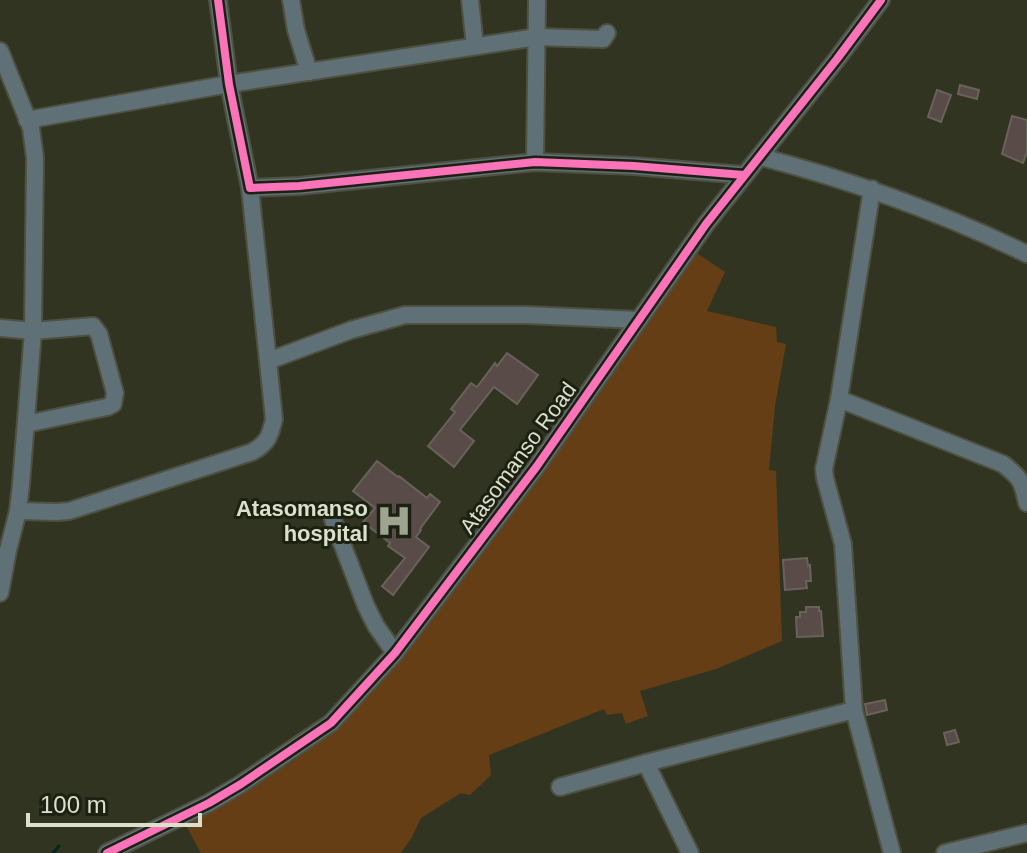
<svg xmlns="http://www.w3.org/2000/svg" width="1027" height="853" viewBox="0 0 1027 853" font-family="Helvetica,sans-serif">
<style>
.green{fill:#663e15}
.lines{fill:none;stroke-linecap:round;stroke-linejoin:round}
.stream{stroke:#04261f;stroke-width:3}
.building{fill:#594c48;stroke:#69625c;stroke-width:2}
.minor-casing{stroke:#4e5141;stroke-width:20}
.minor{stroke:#607077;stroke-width:16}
.cycleway-casing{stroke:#1d2112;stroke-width:13}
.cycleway{stroke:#fb73b8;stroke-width:8}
.labels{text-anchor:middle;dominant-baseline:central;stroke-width:6;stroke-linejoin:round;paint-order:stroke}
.street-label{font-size:22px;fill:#dae0cc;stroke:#1d2112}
.poi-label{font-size:22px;font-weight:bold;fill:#dae0cc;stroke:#1d2112;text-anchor:end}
</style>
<rect width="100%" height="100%" fill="#303421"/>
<path class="green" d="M692,250L725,272L707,311L776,327L777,342L786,344L775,406L769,470L776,471L782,641L716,669L640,691L648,716L626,724L622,713L607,715L604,709L489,755L491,775L470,795L461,793L421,818L412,837L401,853H201L183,820L226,801L292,762L337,724Z"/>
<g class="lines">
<path class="stream" d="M53,853L59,846"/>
</g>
<g class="building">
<path d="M960,85L979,90L977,99L958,94Z"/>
<path d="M937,90L951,95L941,122L928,117Z"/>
<path d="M1012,116L1027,120V152L1023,163L1002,154Z"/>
<path d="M507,353L538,375L517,404L494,387L460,430L474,441L454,467L428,446L455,412L451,409L471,383L477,387L495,363L497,366Z"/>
<path d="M377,461L398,477L399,476L427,498L430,494L440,502L420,529L421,530L416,537L429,547L393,595L382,586L405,558L388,546L390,543L363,522L375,508L353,491Z"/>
<path d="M807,558L808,566L810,565L811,581H806L807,588L785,590L783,560Z"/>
<path d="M806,607H819V611H821L823,636L797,637L796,617H800V612H806Z"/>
<path d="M885,700L887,710L867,715L865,704Z"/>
<path d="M955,730L959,742L947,745L944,733Z"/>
</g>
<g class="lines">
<g class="minor-casing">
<g id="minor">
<path d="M218,0L229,84L250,188L299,186L535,162L634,166L744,175"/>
<path d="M291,0L296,30L309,72"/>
<path d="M470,0L475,46"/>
<path d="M0,51L31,128L35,158L33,331L21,484L18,511L8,550L0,593"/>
<path d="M27,120L229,84L537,37L603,39L607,33"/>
<path d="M761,157C853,181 942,213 1027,254"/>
<path d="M535,162L537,0"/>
<path d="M872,189L839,399L824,469L825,478L843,544L854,710L892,853"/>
<path d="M0,328L33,331L93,326L99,334L115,393L113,404L107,407L26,424"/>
<path d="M268,361L351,330L405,315H527L639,320"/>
<path d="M839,399L1003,464C1021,478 1022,481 1027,503"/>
<path d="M18,511L57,512L69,511L252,452C268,443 270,436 274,419L250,188"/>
<path d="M333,520L366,606L376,626L395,653"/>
<path d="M646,763L690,853"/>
<path d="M560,787L646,763L854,710"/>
<path d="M107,853L209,803L241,784L331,723L395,653L537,466L706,224L837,59L881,0"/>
<path d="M945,853L1027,833"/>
</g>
</g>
<use href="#minor" class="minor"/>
<g class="cycleway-casing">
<g id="cycleway">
<path d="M218,0L229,84L250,188L299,186L535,162L634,166L744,175"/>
<path d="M107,853L209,803L241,784L331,723L395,653L537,466L706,224L837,59L881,0"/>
</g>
</g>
<use href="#cycleway" class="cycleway"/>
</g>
<defs>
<g id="hospital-bare" transform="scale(2.76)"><path d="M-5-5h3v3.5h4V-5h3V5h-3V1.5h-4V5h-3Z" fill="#9ea490" stroke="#1d2112" stroke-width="2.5" paint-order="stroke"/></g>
</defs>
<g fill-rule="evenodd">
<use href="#hospital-bare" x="394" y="521"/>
</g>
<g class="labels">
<g class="street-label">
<text transform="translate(518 458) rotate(-54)">Atasomanso Road</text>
</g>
<g class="poi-label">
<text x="368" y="508">Atasomanso<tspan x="368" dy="25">hospital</tspan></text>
</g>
</g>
<path d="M28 813v12h172v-12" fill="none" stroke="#dae0cc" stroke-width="4"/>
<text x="40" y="813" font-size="24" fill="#dae0cc" stroke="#1d2112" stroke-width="6" paint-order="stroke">100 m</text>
</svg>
